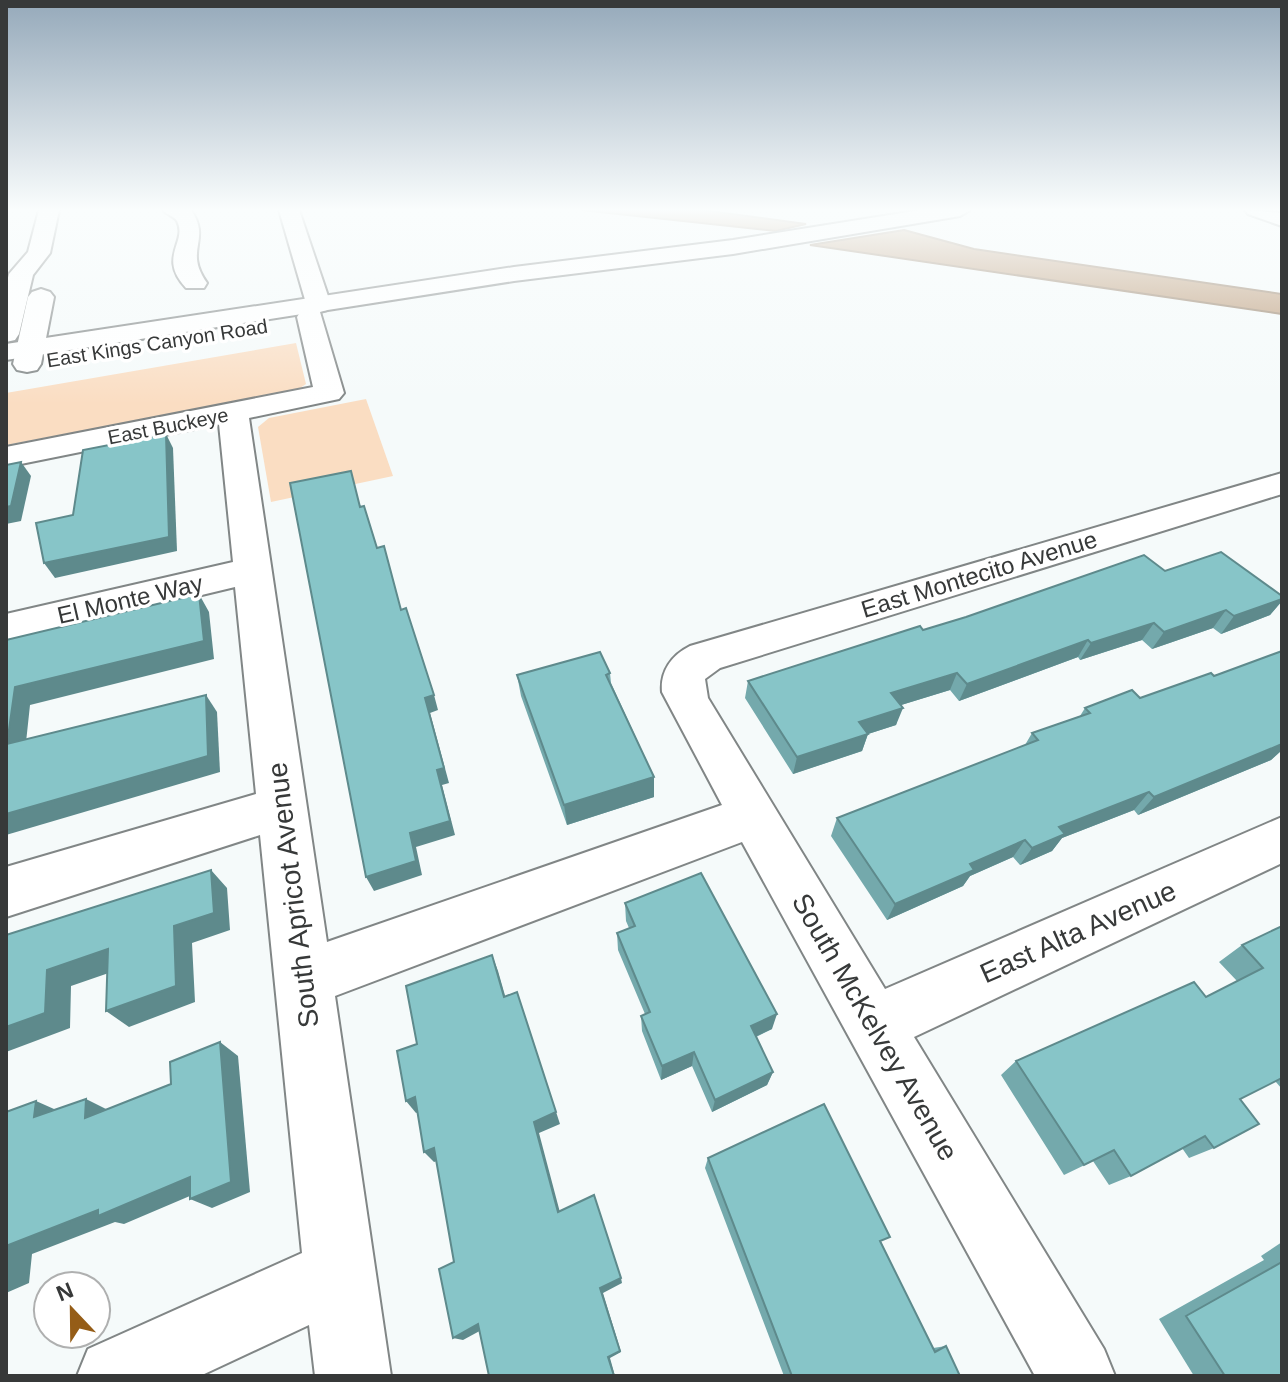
<svg xmlns="http://www.w3.org/2000/svg" width="1288" height="1382" viewBox="0 0 1288 1382" font-family="Arial,sans-serif">
<style>
.green{fill:#faddc2}
.water{fill:#ba9875;stroke:#937c63;stroke-width:2}
.lines{fill:none;stroke-linecap:round;stroke-linejoin:round}
.minor-casing{stroke:#818686;stroke-width:4}
.major-casing{stroke:#818686;stroke-width:4}
.minor{fill:#fff;fill-rule:evenodd}
.major{fill:#fff;fill-rule:evenodd}
.wall{fill:#74a9ac}
.shaded-wall{fill:#5e8a8c}
.building{fill:#87c5c8;stroke:#5e8a8c;stroke-width:2}
.labels{text-anchor:middle;dominant-baseline:central;stroke-width:7;stroke-linejoin:round;paint-order:stroke}
.far-street-label{font-size:20px;fill:#373939;stroke:#fff}
.street-label{font-size:24px;fill:#373939;stroke:#fff}
.near-street-label{font-size:28px;fill:#373939;stroke:#fff}
</style>
<rect width="100%" height="100%" fill="#f5fafa"/>
<g class="green">
<path d="M296,343L306,384L296,391L6,445V393Z"/>
<path d="M366,399L393,476L271,502L258,427L269,418Z"/>
</g>
<g class="water">
<path d="M581,210H702L806,224L776,231Z"/>
<path d="M904,230L974,249L1282,294V314L810,245Z"/>
</g>
<g class="lines">
<g class="minor-casing">
<g id="minor">
<path d="M39,210H59L50,253L33,275L19,334L15,340L6,342V285L9,274L28,252Z"/>
<path d="M163,210H191C212,241 183,249 207,283L204,288H186C157,257 188,242 177,221C174,216 167,215 163,210Z"/>
<path d="M279,210H299L331,305L327,310L320,312L344,393L339,399L249,418L327,942L722,805L662,692C660,671 672,655 690,646L1282,473V494L720,668L705,679L708,698L885,989L1282,817V863L914,1037L1104,1349L1115,1376H1035L742,842L335,996L391,1376H315L309,1325L200,1376H77L88,1349L302,1253L260,835L6,917V867L256,794L235,587L6,642V614L233,562L219,424L6,467V447L313,387L297,317L301,311L308,310Z"/>
<path d="M41,289L50,292L54,297L41,364L37,370L27,372L17,370L13,364L28,297L32,292Z"/>
</g>
</g>
<g class="major-casing">
<g id="major">
<path d="M921,210H970L960,216L733,254L514,281L6,360V344L514,267L733,240Z"/>
<path d="M1245,210L1282,213V226L1248,214Z"/>
</g>
</g>
<use href="#minor" class="minor"/>
<use href="#major" class="major"/>
</g>
<g class="wall">
<path d="M1165,571L1282,596V601L1270,615L1221,634L1213,628L1152,649L1142,640L1080,660L1078,657L959,701L950,690L901,705L896,725L868,734L862,751L793,774L745,698L748,681L923,630Z"/>
<path d="M1282,651V750L1271,760L1138,815L1134,810L1062,838L1052,851L1020,865L1013,857L970,876L963,886L887,920L831,836L837,818L1025,745L1032,733L1080,716L1085,708L1140,698L1214,676Z"/>
<path d="M610,673L611,683L654,777V797L567,825L521,696L517,675Z"/>
<path d="M625,903L772,1029L756,1037L773,1072L767,1085L712,1112L692,1066L661,1080L642,1031L641,1016L645,1014L618,950L617,933L629,928L626,921Z"/>
<path d="M1282,926V1089L1275,1081L1240,1099L1214,1148L1189,1158L1182,1148L1131,1176L1109,1185L1093,1161L1064,1175L1001,1075L1016,1061L1206,997L1237,981L1219,962L1242,945Z"/>
<path d="M708,1158L881,1242L933,1348L946,1346L960,1376H784L705,1168Z"/>
<path d="M1282,1242V1376H1194L1159,1319L1264,1260L1261,1256Z"/>
</g>
<g class="shaded-wall">
<path d="M166,434L173,448L177,551L55,578L44,563Z"/>
<path d="M21,462L31,476L21,521L6,524V507Z"/>
<path d="M199,594L209,612L214,659L30,705L24,761L7,744L15,687Z"/>
<path d="M1282,599V601L1270,615L1221,634L1234,616Z"/>
<path d="M1226,610L1213,628L1152,649L1164,632Z"/>
<path d="M1154,623L1142,640L1080,660L1091,643Z"/>
<path d="M1088,640L1078,657L959,701L967,684Z"/>
<path d="M957,673L950,690L885,710L891,693Z"/>
<path d="M206,695L217,712L220,772L6,835V814Z"/>
<path d="M434,695L438,710L430,713L449,783L442,785L455,835L416,847L422,875L374,891L366,877L410,833L425,698Z"/>
<path d="M903,708L896,725L868,734L862,751L793,774L797,757L859,722Z"/>
<path d="M1282,740V750L1271,760L1138,815L1154,797Z"/>
<path d="M654,777V797L567,825L564,805Z"/>
<path d="M1149,792L1134,810L1062,838L1052,851L1020,865L1032,848L1059,827Z"/>
<path d="M1025,840L1013,857L970,876L963,886L887,920L895,904L970,864Z"/>
<path d="M211,870L227,888L230,930L192,943L195,1002L129,1027L106,1011L174,926Z"/>
<path d="M108,949L129,966L71,986L70,1028L6,1052V1027L47,970Z"/>
<path d="M492,955L498,971L510,1013L504,997Z"/>
<path d="M517,992L560,1124L539,1133L562,1220L558,1212L534,1122Z"/>
<path d="M777,1014L772,1029L746,1041L751,1026Z"/>
<path d="M220,1042L238,1056L250,1192L212,1208L190,1199Z"/>
<path d="M694,1052L692,1066L661,1080L662,1066Z"/>
<path d="M773,1072L767,1085L712,1112L715,1100Z"/>
<path d="M415,1097L425,1110L416,1113L406,1101Z"/>
<path d="M86,1099L110,1111L85,1118Z"/>
<path d="M36,1101L63,1113L34,1117Z"/>
<path d="M434,1148L443,1159L434,1162L424,1152Z"/>
<path d="M190,1177L211,1187L124,1224L115,1222L32,1254L29,1283L6,1293V1246L98,1210Z"/>
<path d="M621,1278L622,1283L603,1293L621,1352L610,1358L615,1376H614L608,1357L600,1288Z"/>
<path d="M478,1324L487,1327L463,1340L453,1338Z"/>
</g>
<g class="building">
<path d="M166,434L169,537L44,563L36,523L73,515L83,450Z"/>
<path d="M21,462L11,506L6,507V465Z"/>
<path d="M351,471L360,507L364,506L377,548L384,546L401,610L406,608L434,695L425,698L444,768L437,770L450,821L410,833L416,861L366,877L290,483Z"/>
<path d="M1221,552L1282,596V599L1234,616L1226,610L1164,632L1154,623L1091,643L1088,640L967,684L957,673L891,693L903,708L859,722L868,734L797,757L748,681L920,626L923,630L966,617L1144,555L1165,571Z"/>
<path d="M199,594L204,641L15,687L7,744L206,695L208,756L6,814V640Z"/>
<path d="M1282,651V744L1154,797L1149,792L1059,827L1065,834L1032,848L1025,840L970,864L974,870L895,904L837,818L1038,740L1032,733L1090,713L1085,708L1132,690L1140,698L1211,673L1214,676Z"/>
<path d="M600,652L610,673L606,675L654,777L564,805L517,675Z"/>
<path d="M211,870L214,913L174,926L176,986L106,1011L108,949L47,970L45,1013L6,1027V935Z"/>
<path d="M701,873L777,1014L751,1026L773,1072L715,1100L694,1052L662,1066L641,1016L650,1012L617,933L635,926L625,903Z"/>
<path d="M1282,926V1078L1240,1099L1259,1124L1214,1148L1205,1136L1131,1176L1114,1150L1084,1165L1016,1061L1194,982L1206,997L1263,968L1242,945Z"/>
<path d="M492,955L504,997L517,992L556,1112L534,1122L558,1212L594,1195L621,1278L600,1288L620,1351L608,1357L614,1376H489L478,1324L453,1338L439,1269L454,1262L434,1148L424,1152L415,1097L406,1101L397,1051L417,1044L406,986Z"/>
<path d="M220,1042L231,1182L190,1199V1177L98,1216V1210L6,1246V1112L36,1101L34,1117L86,1099L85,1118L171,1084L170,1062Z"/>
<path d="M824,1104L890,1237L880,1241L935,1352L946,1346L960,1376H792L708,1158Z"/>
<path d="M1282,1262V1376H1225L1186,1316Z"/>
</g>
<linearGradient id="sky" x2="0" y2="1"><stop stop-color="#95a9ba"/><stop offset="0.52" stop-color="#fafdfd"/><stop offset="1" stop-color="#fafdfd" stop-opacity="0"/></linearGradient>
<rect width="1288" height="404" fill="url(#sky)"/>
<g class="labels">
<g class="far-street-label">
<text transform="translate(157 343) rotate(-9)">East Kings Canyon Road</text>
<text transform="translate(168 426) rotate(-11)">East Buckeye</text>
</g>
<g class="street-label">
<text transform="translate(979 574) rotate(-17)">East Montecito Avenue</text>
<text transform="translate(130 599) rotate(-13)">El Monte Way</text>
</g>
<g class="near-street-label">
<text transform="translate(293 895) rotate(-97)">South Apricot Avenue</text>
<text transform="translate(1078 932) rotate(-24)">East Alta Avenue</text>
<text transform="translate(875 1027) rotate(60)">South McKelvey Avenue</text>
</g>
</g>
<rect width="1288" height="1382" fill="none" stroke="#373939" stroke-width="16"/>
<g transform="translate(72 1310) rotate(338)"><circle r="38" fill="#ffffff" stroke="#afb0b0" stroke-width="2"/>
<path d="M0-6L14 30L0 20L-14 30Z" fill="#955d17"/>
<text y="-12" font-size="22" font-weight="bold" text-anchor="middle" fill="#373939">N</text>
</g>
</svg>
